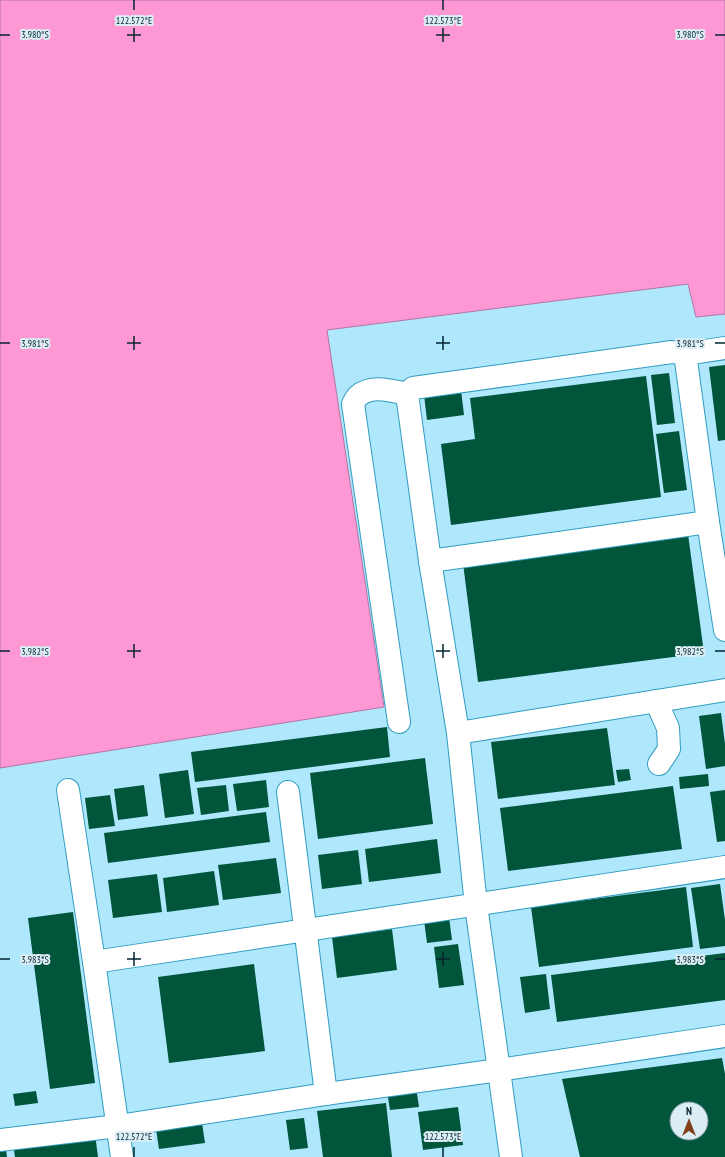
<svg xmlns="http://www.w3.org/2000/svg" width="725" height="1157" viewBox="0 0 725 1157" font-family="'PT Sans Narrow',sans-serif">
<style>
.water{fill:#fe98d4;stroke:#b375a2}
.building{fill:#00553b;fill-rule:evenodd}
.lines{fill:none;stroke-linecap:round;stroke-linejoin:round}
.minor-casing{stroke:#319cbf;stroke-width:24}
.minor{stroke:#fff;stroke-width:22}
.ticks{fill:none;stroke:#03242f;stroke-width:1.5}
.ticks-label{font-size:10px;text-anchor:middle;fill:#03242f;stroke:#dceef5;stroke-width:4;stroke-linejoin:round;paint-order:stroke}
</style>
<rect width="100%" height="100%" fill="#afe7fd"/>
<path class="water" d="M0,0H725V314L696,317L688,284L327,330L384,707L0,768Z"/>
<g class="building">
<path d="M725,365V440L718,441L709,367Z"/>
<path d="M669,373L675,423L657,425L651,375Z"/>
<path d="M646,376L661,497L451,525L441,444L475,439L470,398Z"/>
<path d="M461,390L464,415L427,420L424,395Z"/>
<path d="M679,431L687,490L664,493L656,434Z"/>
<path d="M688,534L704,653L478,682L463,563Z"/>
<path d="M721,713L725,744V766L706,769L699,716Z"/>
<path d="M387,727L390,757L195,782L191,752Z"/>
<path d="M607,728L615,785L498,799L491,742Z"/>
<path d="M425,758L433,824L318,839L310,773Z"/>
<path d="M629,769L631,780L618,782L616,770Z"/>
<path d="M188,770L194,814L165,818L159,774Z"/>
<path d="M708,774L709,786L680,789L679,777Z"/>
<path d="M266,780L269,807L237,811L233,784Z"/>
<path d="M144,785L148,816L118,820L114,789Z"/>
<path d="M226,785L229,811L201,815L197,788Z"/>
<path d="M673,786L682,849L508,871L500,808Z"/>
<path d="M725,790V841L717,842L710,792Z"/>
<path d="M110,795L115,826L89,829L85,798Z"/>
<path d="M266,812L270,842L108,863L104,833Z"/>
<path d="M437,839L441,873L369,882L365,849Z"/>
<path d="M358,850L362,884L322,889L318,855Z"/>
<path d="M276,858L281,893L223,900L218,865Z"/>
<path d="M214,871L219,905L167,912L163,878Z"/>
<path d="M157,874L162,912L113,918L108,880Z"/>
<path d="M720,884L725,920V946L700,949L691,888Z"/>
<path d="M686,887L693,947L539,967L531,907Z"/>
<path d="M73,912L95,1083L50,1089L28,918Z"/>
<path d="M449,917L452,940L427,943L424,920Z"/>
<path d="M392,929L397,970L337,978L332,937Z"/>
<path d="M458,944L464,985L439,988L434,947Z"/>
<path d="M725,953V1000L557,1022L551,975Z"/>
<path d="M254,964L265,1051L169,1063L158,977Z"/>
<path d="M546,974L550,1009L525,1013L520,977Z"/>
<path d="M722,1058L725,1074V1157H580L562,1079ZM677,1109H701V1133H677Z"/>
<path d="M416,1087L419,1107L390,1110L387,1091Z"/>
<path d="M36,1091L38,1103L15,1106L13,1094Z"/>
<path d="M386,1103L392,1157H323L317,1111Z"/>
<path d="M458,1107L463,1145L423,1150L418,1112Z"/>
<path d="M304,1118L308,1148L290,1150L286,1120Z"/>
<path d="M202,1123L205,1143L159,1149L156,1129Z"/>
<path d="M95,1134L98,1157H15L13,1144Z"/>
<path d="M0,1143H5L7,1157H0Z"/>
</g>
<g class="lines">
<g class="minor-casing">
<g id="minor">
<path d="M685,354L725,348"/>
<path d="M430,561L708,522"/>
<path d="M656,701L668,728L669,749L659,764"/>
<path d="M399,722L353,404C354,402 356,398 358,396C372,384 392,391 407,394"/>
<path d="M458,733L725,690"/>
<path d="M68,790L94,962L122,1157"/>
<path d="M288,792L326,1094"/>
<path d="M94,962L725,867"/>
<path d="M0,1140L118,1126L326,1094L499,1070L725,1036"/>
<path d="M511,1157L476,905L458,733L430,561L407,394L413,388L672,352L685,354L687,368L708,522L725,630"/>
</g>
</g>
<use href="#minor" class="minor"/>
</g>
<path class="ticks" d="M134,0V10M443,0V10M134,28V42M443,28V42M0,35H10M127,35H141M436,35H450M715,35H725M134,336V350M443,336V350M0,343H10M127,343H141M436,343H450M715,343H725M134,644V658M443,644V658M0,651H10M127,651H141M436,651H450M715,651H725M134,952V966M443,952V966M0,959H10M127,959H141M436,959H450M715,959H725M134,1147V1157M443,1147V1157"/>
<g class="ticks-label">
<text x="134" y="24">122.572°E</text>
<text x="443" y="24">122.573°E</text>
<text x="35" y="38">3.980°S</text>
<text x="690" y="38">3.980°S</text>
<text x="35" y="347">3.981°S</text>
<text x="690" y="347">3.981°S</text>
<text x="35" y="655">3.982°S</text>
<text x="690" y="655">3.982°S</text>
<text x="35" y="963">3.983°S</text>
<text x="690" y="963">3.983°S</text>
<text x="134" y="1140">122.572°E</text>
<text x="443" y="1140">122.573°E</text>
</g>
<g transform="translate(689 1121)"><circle r="19" fill="#dceef5" stroke="#859da6"/>
<path d="M0-3L7 15L0 10L-7 15Z" fill="#863f1c"/>
<text y="-6" font-size="11" font-weight="bold" text-anchor="middle" fill="#03242f">N</text>
</g>
</svg>
